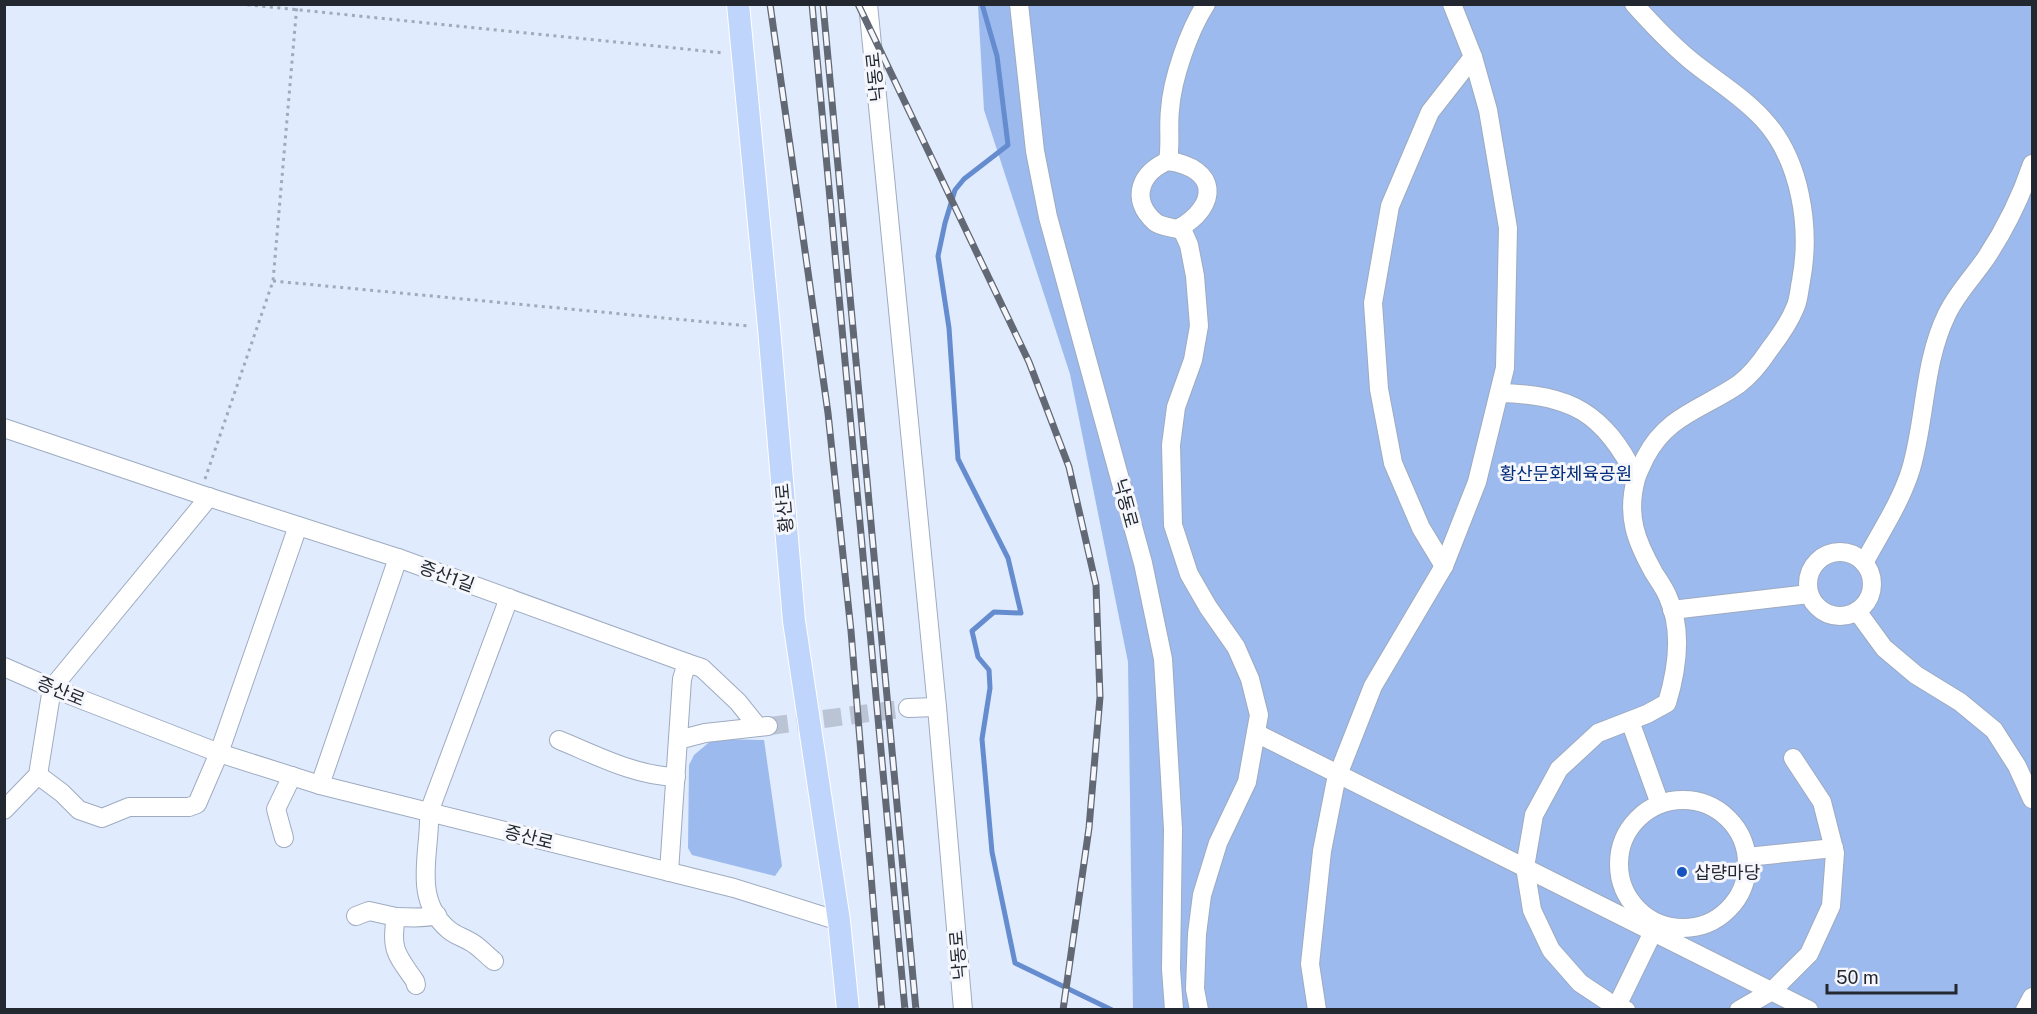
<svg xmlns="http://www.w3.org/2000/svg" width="2037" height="1014" viewBox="0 0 2037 1014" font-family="'Public Sans','Noto Sans KR',sans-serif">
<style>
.green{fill:#9cbaed}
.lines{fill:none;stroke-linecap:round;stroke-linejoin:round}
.stream{stroke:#648ccf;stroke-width:5}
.minor-tunnel{stroke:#bac4d4;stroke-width:18;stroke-dasharray:18 9;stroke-linecap:butt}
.minor-casing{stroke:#9eabc0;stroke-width:20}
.major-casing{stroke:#fff;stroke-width:24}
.path{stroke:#a1aab9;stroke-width:3;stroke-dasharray:3 4.5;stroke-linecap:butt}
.minor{stroke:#fff;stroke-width:18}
.major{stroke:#bfd5fb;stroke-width:22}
.rail-casing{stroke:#626974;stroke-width:7}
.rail{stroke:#f5f7fc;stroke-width:4.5;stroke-dasharray:14;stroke-linecap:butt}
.poi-dot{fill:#1554bf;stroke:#f5f7fc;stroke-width:2}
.labels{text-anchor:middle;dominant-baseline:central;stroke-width:6;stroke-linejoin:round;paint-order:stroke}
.street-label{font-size:18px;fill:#232830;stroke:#f5f7fc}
.park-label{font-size:18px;fill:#002c7b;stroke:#f5f7fc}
.poi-label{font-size:18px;fill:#232830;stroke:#f5f7fc;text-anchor:start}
</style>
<rect width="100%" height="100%" fill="#e0ebfd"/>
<g class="green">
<path d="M978,5H2032V1009H1133L1128,662L1070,374L984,110Z"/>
<path d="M713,739L764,740L782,866L775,876L692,855L688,848L689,765L694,755Z"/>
</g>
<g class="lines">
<path class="stream" d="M982,4L997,56L1008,145L964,179L955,190L945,223L938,256L949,328L958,459L1008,558L1021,613L994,612L972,631L978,657L989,670L990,688L982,739L992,852L1015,963L1112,1010"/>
<path class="minor-tunnel" d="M770,726L908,708"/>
<g class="minor-casing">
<g id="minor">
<path d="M868,4L937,707L963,1010"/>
<path d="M1019,4L1035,151L1048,217L1143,563L1163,659L1173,829L1171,969L1174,1010"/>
<path d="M1168,161C1218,168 1220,205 1178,229C1171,227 1161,227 1155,222C1129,199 1141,172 1168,161Z"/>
<path d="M1168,161C1171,144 1168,127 1170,110C1172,79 1189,30 1206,4"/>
<path d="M1181,227L1189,245L1195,276L1199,326L1193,360L1176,407L1171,445L1173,525L1189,574L1208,607L1236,647L1250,679L1259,715L1247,782L1218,843L1202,895L1197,934L1195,989L1199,1010"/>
<path d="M1499,393C1571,394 1604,413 1636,477"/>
<path d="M4,428L199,494L398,558L687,663L682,679L669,872"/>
<circle cx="1840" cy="584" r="32"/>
<path d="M1864,563C1880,533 1901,502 1911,469C1926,418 1923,363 1947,314C1957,293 1973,277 1986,258C2005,229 2021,197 2032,164"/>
<path d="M1444,566L1421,528L1393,463L1379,389L1373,303L1390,206L1430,112L1473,57"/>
<path d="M1672,610L1809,594"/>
<path d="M1857,611L1884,648L1916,675L1960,702L1994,730L2017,766L2032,799"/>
<path d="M687,663L702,668L738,702L758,727"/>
<path d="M4,667L52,688L219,753L320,785L734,888L839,921"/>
<path d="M52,688L209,497"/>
<path d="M908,708L937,707"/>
<path d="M1630,721L1660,804"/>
<path d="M1256,733L1809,1010"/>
<path d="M559,740C596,755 635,776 676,777"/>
<path d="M678,740L705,733L768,726"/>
<path d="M38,775L62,793L79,810L102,818L129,807H189L197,804L219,753L298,526"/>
<path d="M320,785L398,558"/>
<circle cx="1683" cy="864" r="64"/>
<path d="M4,810L38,775L52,688"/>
<path d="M284,838L276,809L292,776"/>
<path d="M1747,857L1834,848"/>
<path d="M356,916L369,911L396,917"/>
<path d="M494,961C486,955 478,945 469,941C462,937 455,935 449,930C411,898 431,852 429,812L509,598"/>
<path d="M416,985L415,981C397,955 390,950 396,917C409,917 424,919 437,915"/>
<path d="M1317,1010L1310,964L1322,851L1336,780L1373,686L1444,566L1477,482L1505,368L1508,228L1488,110L1473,57L1452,4"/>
<path d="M1615,1010L1653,932"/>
<path d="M1626,1010L1616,1007L1580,983L1551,950L1532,910L1525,867L1534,815L1559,769L1598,733L1647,714L1667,703C1677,670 1683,630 1668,597C1665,589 1659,581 1654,573C1636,541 1626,516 1636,479C1638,472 1642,465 1645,458C1667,415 1703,409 1739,384C1751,375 1761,362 1769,350C1779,337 1789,323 1795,308C1799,300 1799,290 1801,281C1811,228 1801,160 1763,119C1741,95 1713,79 1689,59C1669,42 1651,23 1634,4"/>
<path d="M1739,1010L1772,991L1809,954L1831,906L1835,853L1822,802L1793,758"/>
<path d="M2025,1010L2032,997"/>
</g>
</g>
<g class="major-casing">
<path id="major" d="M738,4L769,328L794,621L839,921L848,1010"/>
</g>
<g class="path">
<path d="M240,4L724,53"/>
<path d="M273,281L749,326"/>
<path d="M205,479L273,281L297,4"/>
</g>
<use href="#minor" class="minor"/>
<use href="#major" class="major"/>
<g class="rail-casing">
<g id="rail">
<path d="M770,4L828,413L851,631L882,1010"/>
<path d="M812,4L905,1010"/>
<path d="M823,4L916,1010"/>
<path d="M858,4L1029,362L1069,467L1096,585L1100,697L1089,828L1063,1010"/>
</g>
</g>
<use href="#rail" class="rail"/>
</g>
<circle class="poi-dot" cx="1682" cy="872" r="6"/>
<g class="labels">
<g class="street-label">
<text transform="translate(875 77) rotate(-96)">낙동로</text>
<text transform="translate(1126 503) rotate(75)">낙동로</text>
<text transform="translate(784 508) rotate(-95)">황산로</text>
<text transform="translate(447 576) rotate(20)">증산1길</text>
<text transform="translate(61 691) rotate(22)">증산로</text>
<text transform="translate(529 837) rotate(14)">증산로</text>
<text transform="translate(958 955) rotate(-95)">낙동로</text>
</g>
<g class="park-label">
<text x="1566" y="473">황산문화체육공원</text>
</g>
<g class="poi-label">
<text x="1694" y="872">삽량마당</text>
</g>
</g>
<rect width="2037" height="1014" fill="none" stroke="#232830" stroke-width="12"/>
<path d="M1827 984v9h129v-9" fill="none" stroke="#232830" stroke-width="3"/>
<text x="1836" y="984" font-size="18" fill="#232830" stroke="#f5f7fc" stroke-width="4.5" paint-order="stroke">50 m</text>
</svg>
